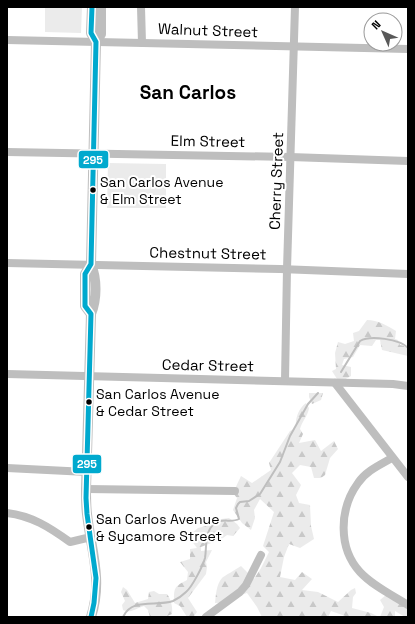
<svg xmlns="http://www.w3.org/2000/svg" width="415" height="624" viewBox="0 0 415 624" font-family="'Space Grotesk',sans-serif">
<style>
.green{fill:#ebebeb}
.forest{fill:url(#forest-firs)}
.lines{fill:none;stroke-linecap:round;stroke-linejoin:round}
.stream{stroke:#bebebe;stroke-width:2}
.minor{stroke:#bebebe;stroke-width:8}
.major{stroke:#bebebe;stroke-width:10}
.bus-1-casing{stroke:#fff;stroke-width:8}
.bus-1{stroke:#00a9ce;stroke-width:5}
.bus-dot{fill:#000;stroke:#fff;stroke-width:1.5}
.labels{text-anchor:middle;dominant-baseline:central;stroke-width:4;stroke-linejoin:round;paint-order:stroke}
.bus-label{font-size:14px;fill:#000;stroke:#fff;text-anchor:start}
.street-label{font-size:15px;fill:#000;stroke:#fff}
.district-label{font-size:19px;font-weight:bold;fill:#000;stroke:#fff}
.line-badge{stroke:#fff;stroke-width:1.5}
.badge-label{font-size:11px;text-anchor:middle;font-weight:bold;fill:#fff}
</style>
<defs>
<pattern id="forest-firs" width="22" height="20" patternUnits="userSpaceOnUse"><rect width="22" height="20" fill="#ebebeb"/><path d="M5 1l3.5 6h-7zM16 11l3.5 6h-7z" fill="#c8c8c8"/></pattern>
</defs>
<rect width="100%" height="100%" fill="#fff"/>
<g class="green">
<path d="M45,7H82L81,33L45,32Z"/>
<path d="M108,163L166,164V208H107Z"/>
</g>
<g class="forest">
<path d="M367,320C378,320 386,325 396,331L395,339L398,340L400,345L405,346L408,350V356L382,350L380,340H376L372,346L360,345L353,357L344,359L342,365L351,367V376L344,380L337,379L332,371L336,369L335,353L338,342L345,344L354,341L353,333L359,331Z"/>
<path d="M309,393H323L321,400L312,404L309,397Z"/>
<path d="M306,403L309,408C308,416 302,421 300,429L303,434L299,443L315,440L321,451L334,441L338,449L330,458L325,475L321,478H314L311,467L300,465L292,473L301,485L296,495L299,503L310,505L311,526L314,539L300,548L289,544L284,557L280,577L295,580L302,572L312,579L302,590L318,592L338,602L351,590L355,588L356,593L353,597L352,608L371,613L379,617H348L331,611L328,617H262L257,607L247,593L241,595L232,602L215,603C216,595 216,585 222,578C224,576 237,569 241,566L254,579L261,568L269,552L263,546L274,512L260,499L254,510L255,518L251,530L242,523L233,510L237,498L233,493L241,476L252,483L271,470L269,463L290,431L296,428C295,419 298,409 306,403Z"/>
<path d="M229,518L237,524L240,528L233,536L227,535C218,543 211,542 201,547V551L212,550L206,562L207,567L206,574L188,598L197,612L194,616L187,617L180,606L174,603C174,587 174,587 187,580L188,572L180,562L190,559V549L197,548L191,540L192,533L198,528L206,526L214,520Z"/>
<path d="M123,587L127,590L135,603L148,599L149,592L154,591L159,594H167C171,599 173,608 172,614L165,617H150L148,610L144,606C137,608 130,614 123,610L122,605L125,601L121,592Z"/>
<path d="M386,595L408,609V617H405L395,611V617H380L384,607L380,600Z"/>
</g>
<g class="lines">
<g class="stream">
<path d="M341,372L360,341C370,335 400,339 408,348"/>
<path d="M123,617C132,597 156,607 173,601C177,599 182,596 186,592C192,587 203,566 205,558C207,546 204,532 215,523C222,518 232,523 239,519L236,508L238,504L240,502L249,501L260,494L280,462L290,436L308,404L318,393"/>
</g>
<g class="minor">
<path d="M141,7L142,43"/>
<path d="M7,40L408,49"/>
<path d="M7,152L290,157L408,161"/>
<path d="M7,263L280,269L408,274"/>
<path d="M7,374C136,377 264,381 393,384L408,386"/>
<path d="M285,380L287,269L295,7"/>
<path d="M335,383L408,477"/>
<path d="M392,458C380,465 366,471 358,483C339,509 338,548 360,572C373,586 392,595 408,605"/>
<path d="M7,468L87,472"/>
<path d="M86,489L235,491"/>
<path d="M7,513C32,516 49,527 70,542L91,537"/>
<path d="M206,617L240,592L246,585L261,555"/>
</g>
<g class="major">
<path d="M92,7L91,33L96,42"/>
<path d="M91,264L85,274V306L91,314"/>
<path d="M91,617C103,580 91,550 87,514C86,506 86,497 86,489L91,314C97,299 97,279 91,264L96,42L101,34V7"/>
</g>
<g class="bus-1-casing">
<path id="bus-1" d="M91,617L94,603L96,578L87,514L86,498L91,314L85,306V274L91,264L96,42L91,33L92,7"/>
</g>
<use href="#bus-1" class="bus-1"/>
</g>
<g class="bus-dot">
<circle cx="93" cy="190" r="3.5"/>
<circle cx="89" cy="402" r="3.5"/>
<circle cx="89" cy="527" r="3.5"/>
</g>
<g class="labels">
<g class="bus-label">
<text x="100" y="182">San Carlos Avenue<tspan x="100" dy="17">&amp; Elm Street</tspan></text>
<text x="96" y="394">San Carlos Avenue<tspan x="96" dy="17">&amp; Cedar Street</tspan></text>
<text x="96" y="519">San Carlos Avenue<tspan x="96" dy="17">&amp; Sycamore Street</tspan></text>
</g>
<g class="street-label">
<text transform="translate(208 30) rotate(2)">Walnut Street</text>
<text transform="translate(208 141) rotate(1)">Elm Street</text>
<text transform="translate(276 181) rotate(-88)">Cherry Street</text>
<text transform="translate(208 253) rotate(1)">Chestnut Street</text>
<text transform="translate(208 365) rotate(1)">Cedar Street</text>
</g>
<g class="district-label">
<text x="188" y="92">San Carlos</text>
</g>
</g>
<g class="line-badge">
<rect x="78" y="150" width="31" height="19" rx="4" fill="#00a9ce"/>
<rect x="72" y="454" width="30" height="20" rx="4" fill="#00a9ce"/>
</g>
<g class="badge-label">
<text x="93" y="164">295</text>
<text x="87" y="468">295</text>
</g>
<rect width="415" height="624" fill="none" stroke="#000000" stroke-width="16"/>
<g transform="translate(383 32) rotate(315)"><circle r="19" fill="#ffffff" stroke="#999999"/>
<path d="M0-3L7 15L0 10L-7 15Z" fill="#595959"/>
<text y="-6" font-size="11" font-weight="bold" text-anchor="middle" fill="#000000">N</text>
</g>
</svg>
